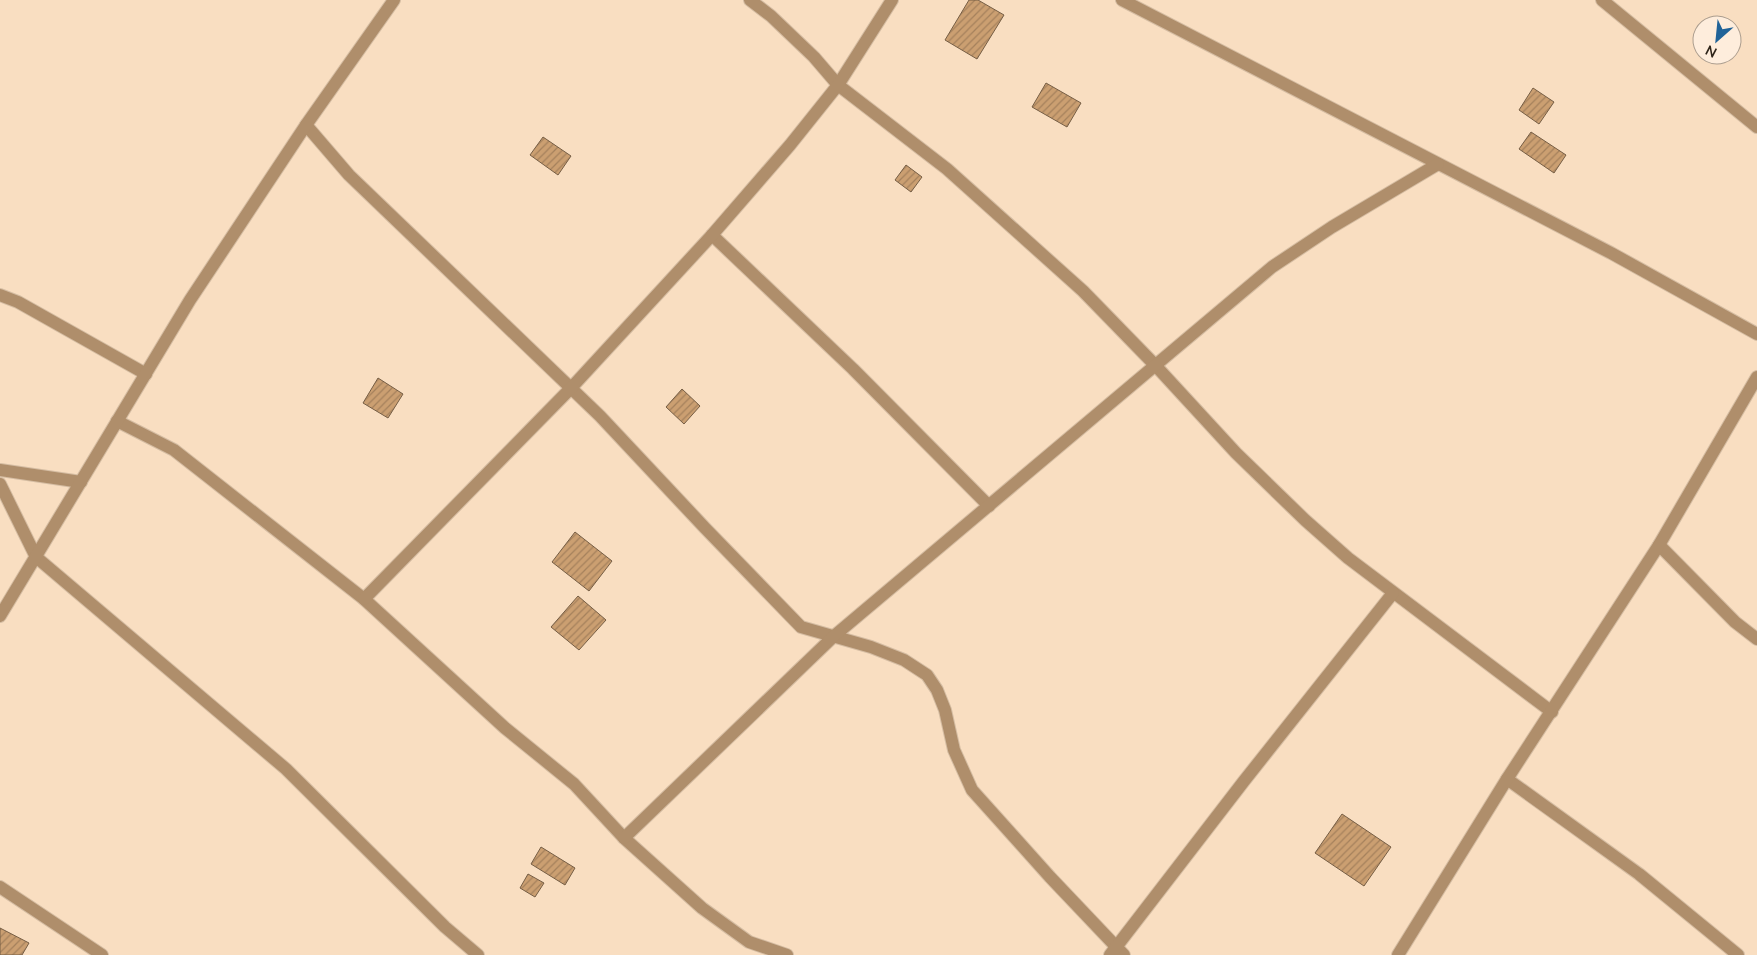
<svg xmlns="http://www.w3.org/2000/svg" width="1757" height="955" viewBox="0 0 1757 955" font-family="'Nunito Sans',sans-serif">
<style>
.building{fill:url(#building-hatch);stroke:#765e45}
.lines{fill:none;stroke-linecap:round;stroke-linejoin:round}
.street-casing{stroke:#d5bda3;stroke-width:14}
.street{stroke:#af8e6b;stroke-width:12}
</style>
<defs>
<pattern id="building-hatch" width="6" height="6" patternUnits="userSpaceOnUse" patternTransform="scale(1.25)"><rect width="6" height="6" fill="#cb9f71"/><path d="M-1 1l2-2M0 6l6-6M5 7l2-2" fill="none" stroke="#a5815c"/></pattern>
</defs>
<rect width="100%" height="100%" fill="#f9dec1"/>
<g class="building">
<path d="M969,0H978L1004,15L977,59L945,40Z"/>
<path d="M1046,83L1081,103L1067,127L1032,107Z"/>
<path d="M1533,88L1554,102L1539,124L1519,110Z"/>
<path d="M1531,132L1566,155L1554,173L1519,149Z"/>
<path d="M543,137L571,156L558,175L530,155Z"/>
<path d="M906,165L922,177L911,192L895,180Z"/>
<path d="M378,378L403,394L388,418L363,403Z"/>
<path d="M682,389L700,406L684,424L666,407Z"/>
<path d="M575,532L612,561L589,591L552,562Z"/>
<path d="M578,596L606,620L579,650L551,627Z"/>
<path d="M1342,814L1391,847L1364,886L1315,853Z"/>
<path d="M541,847L575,868L565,885L531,864Z"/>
<path d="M528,874L544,883L535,897L520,888Z"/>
<path d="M0,928L29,943L22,955H0Z"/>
</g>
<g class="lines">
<g class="street-casing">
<g id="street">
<path d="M750,0L771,16L814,57L838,85L947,169L1083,291L1155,365L1236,453L1305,520L1348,558L1552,712"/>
<path d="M1122,0L1611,253L1757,334"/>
<path d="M1602,0L1757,127"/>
<path d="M306,125L349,175L600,416L705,528L801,627L871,647L904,660L927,675L937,690L945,710L954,750L972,790L1050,877L1124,955"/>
<path d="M712,235L853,369L989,506"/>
<path d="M0,295L18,302L146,374"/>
<path d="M117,421L174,450L364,599L505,728L574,784L624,838L702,908L749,942L787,955"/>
<path d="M0,470L81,482"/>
<path d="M0,484L36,557L286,769L445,927L478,955"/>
<path d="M1659,545L1735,622L1757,639"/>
<path d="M364,599L572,387L712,235L790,145L838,85L892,0"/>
<path d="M0,616L190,300L306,125L394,0"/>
<path d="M1507,779L1639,874L1738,955"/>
<path d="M624,838L834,636L1272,267L1332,227L1438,164"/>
<path d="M0,887L102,955"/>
<path d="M1110,955L1244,781L1393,593"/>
<path d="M1398,955L1507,779L1659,545L1757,377"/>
</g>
</g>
<use href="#street" class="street"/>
</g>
<g transform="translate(1717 40) rotate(207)"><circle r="24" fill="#feeddc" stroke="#ab9d8e"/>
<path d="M0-4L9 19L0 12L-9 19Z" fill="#206398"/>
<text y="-8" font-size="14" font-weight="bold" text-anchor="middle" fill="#2f251a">N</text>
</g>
</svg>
